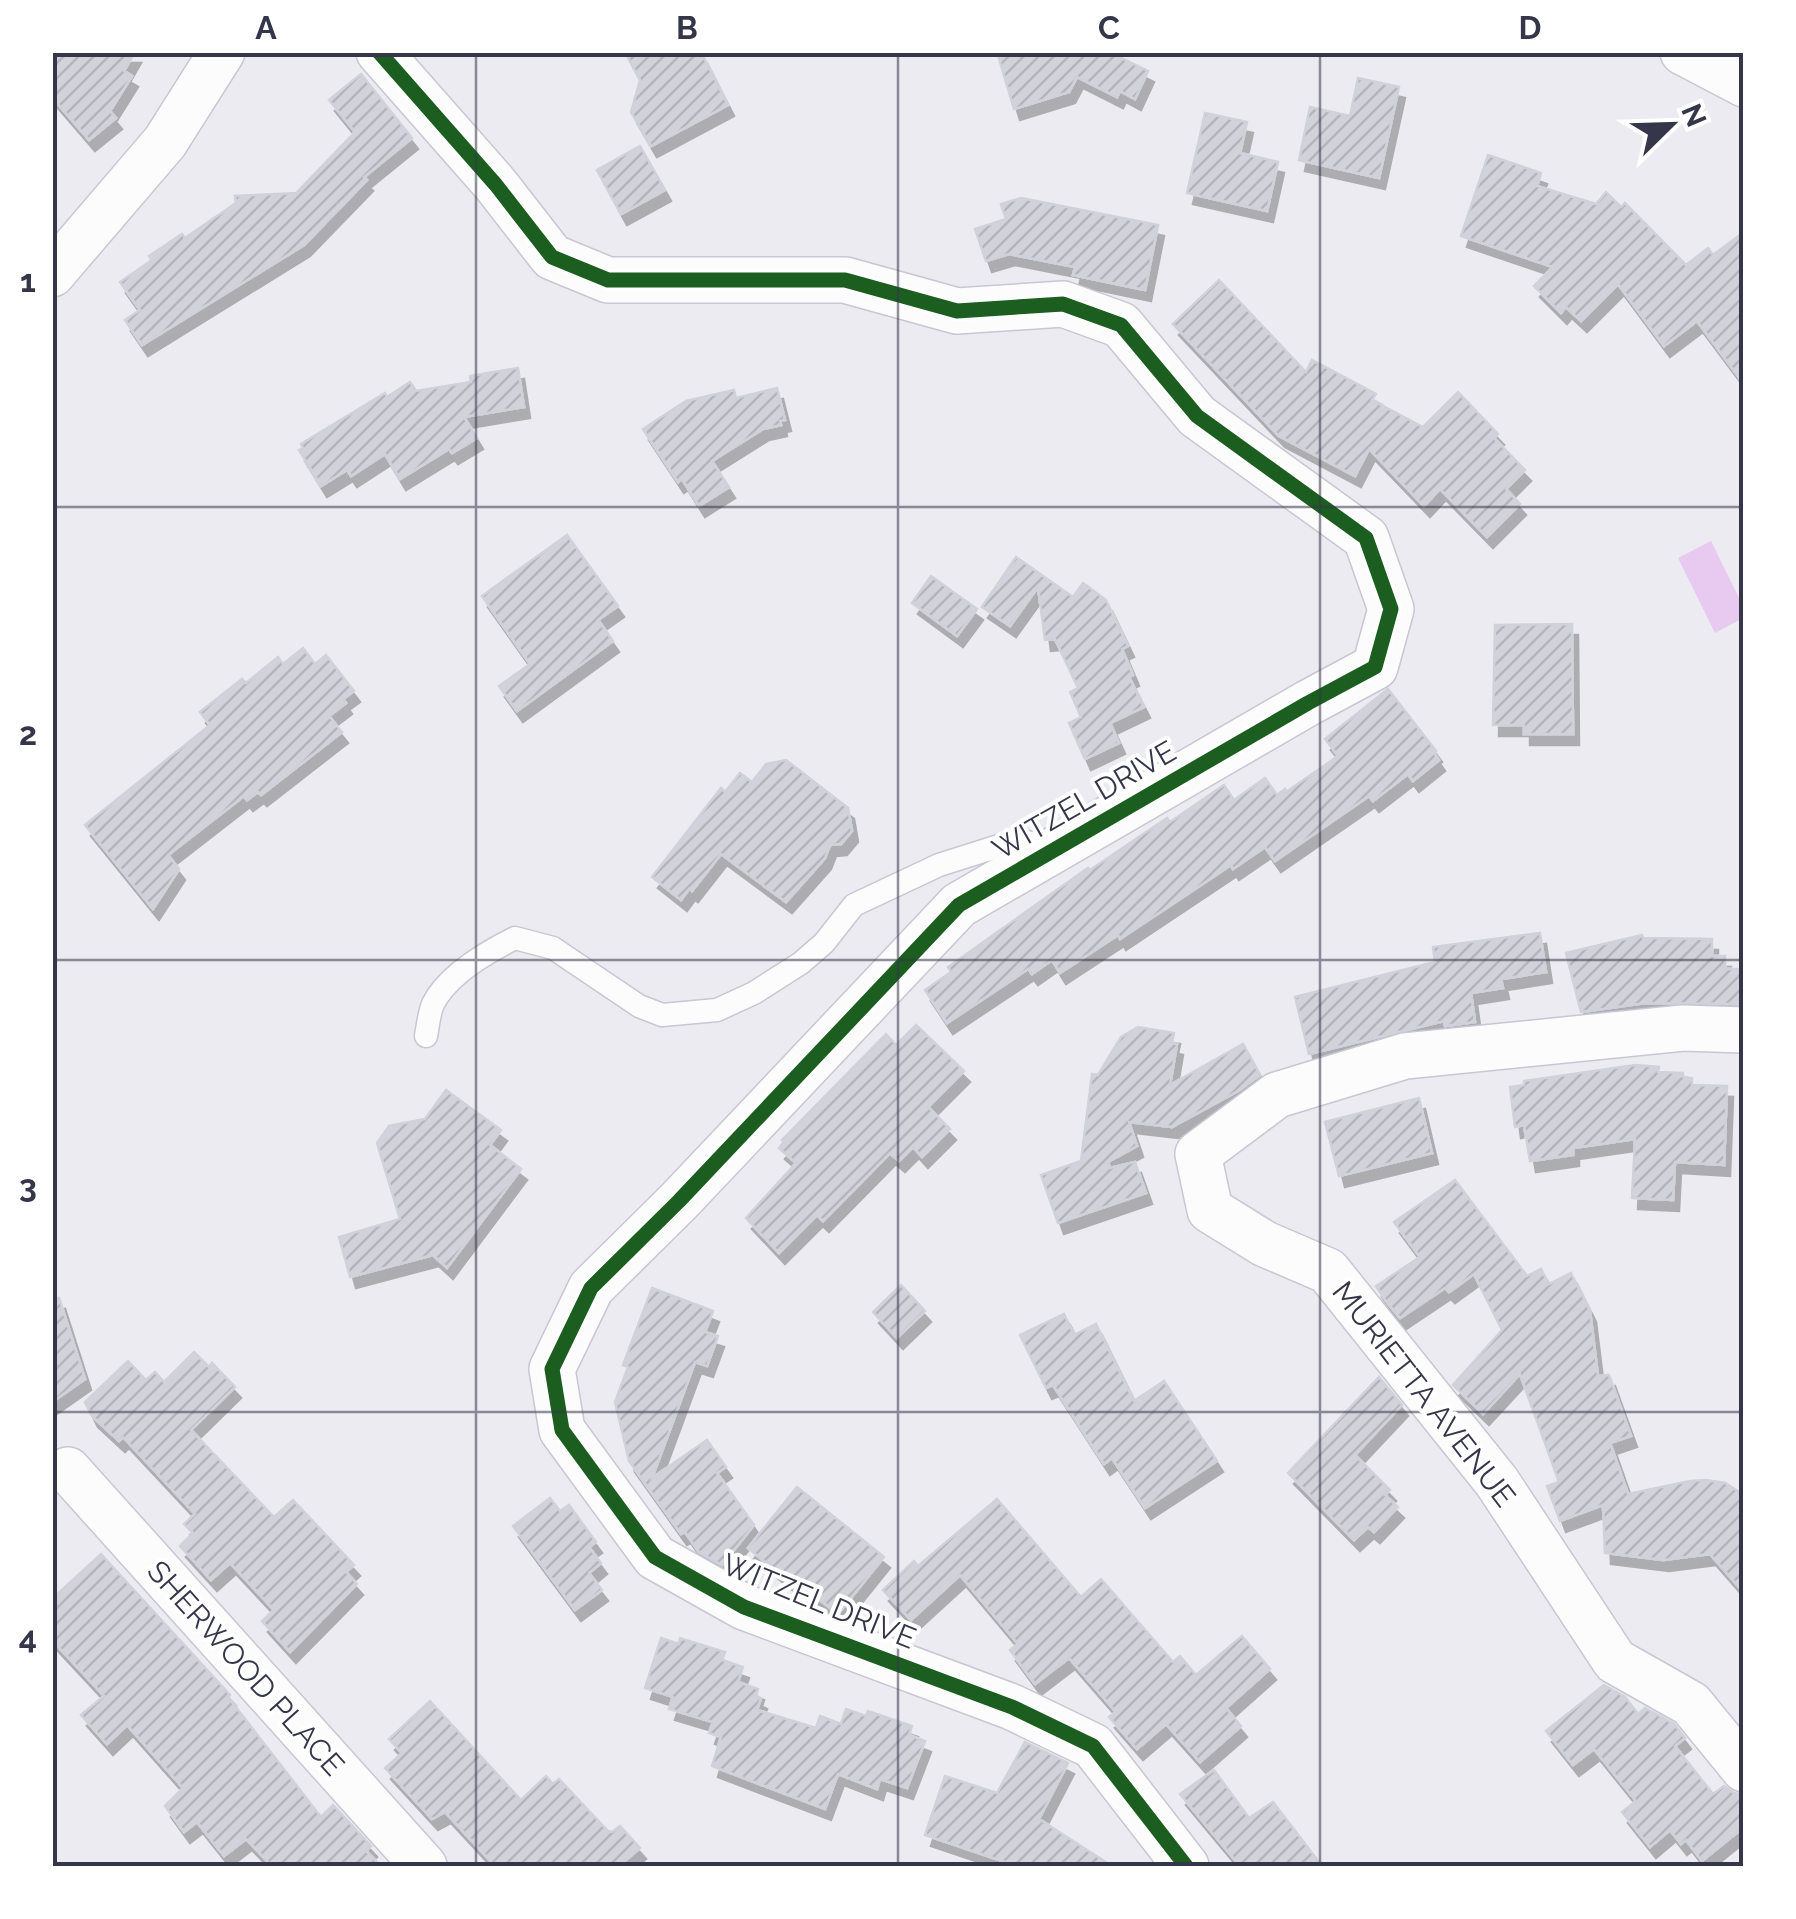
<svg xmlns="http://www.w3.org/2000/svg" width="1796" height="1919" viewBox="0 0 1796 1919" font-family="Raleway,sans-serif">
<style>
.garden{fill:#e8c9ef}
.building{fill:url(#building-hatch);stroke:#d1d1db;stroke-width:2.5;filter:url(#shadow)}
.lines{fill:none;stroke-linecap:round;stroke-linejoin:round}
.service-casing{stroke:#c8c7d2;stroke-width:25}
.minor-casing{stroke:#c8c7d2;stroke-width:48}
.service{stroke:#fcfcfd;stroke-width:22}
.minor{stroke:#fcfcfd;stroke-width:45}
.cycleway-casing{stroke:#fff;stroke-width:21}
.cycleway{stroke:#1b5e20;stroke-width:15}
.grid{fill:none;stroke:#36364a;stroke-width:2.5;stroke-opacity:0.55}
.labels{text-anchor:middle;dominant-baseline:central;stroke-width:8;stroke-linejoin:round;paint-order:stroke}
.street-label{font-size:30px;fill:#36364a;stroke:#fff}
.neatline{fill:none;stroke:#36364a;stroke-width:4}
.grid-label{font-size:32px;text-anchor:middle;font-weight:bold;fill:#36364a}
</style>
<defs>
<pattern id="building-hatch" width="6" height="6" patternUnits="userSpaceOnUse" patternTransform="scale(2.5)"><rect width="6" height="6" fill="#d2d2da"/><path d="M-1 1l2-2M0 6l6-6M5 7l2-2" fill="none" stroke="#b5b5bd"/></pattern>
<filter id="shadow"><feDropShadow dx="6" dy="11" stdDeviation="0" flood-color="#0004"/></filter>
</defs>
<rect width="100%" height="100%" fill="#ecebf2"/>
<path class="garden" d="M1711,541L1744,608L1743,618L1715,633L1678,558Z"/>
<g class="building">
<path d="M61,52H135L124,71L132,76L110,111L116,118L89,140L52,97V66Z"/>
<path d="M625,52H701L728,105L651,146L631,112L640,80Z"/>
<path d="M997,52H1109L1148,71L1135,99L1120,91L1117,97L1077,77L1069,92L1014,109Z"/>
<path d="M361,74L412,138L364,177L367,180L304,245L142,345L125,320L140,310L120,282L152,260L149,256L182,234L185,238L236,203L235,196L296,193L355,132L329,100Z"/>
<path d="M1358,78L1399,87L1379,178L1299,160L1310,107L1350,116Z"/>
<path d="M1205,113L1247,122L1240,153L1278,162L1267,211L1187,193Z"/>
<path d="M640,146L665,190L621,214L597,170Z"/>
<path d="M1488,155L1541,173L1537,186L1596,204L1606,192L1621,207L1625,203L1686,265L1708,248L1713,255L1744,232V384L1697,321L1664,346L1618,284L1581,321L1566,307L1561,313L1534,286L1553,267L1461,236Z"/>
<path d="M1021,198L1158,225L1145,290L1073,275L1075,267L1009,254L986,261L975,229L1006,219L1001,204Z"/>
<path d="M1219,280L1306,372L1312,360L1376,394L1372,400L1423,427L1458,392L1498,434L1494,438L1525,470L1506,489L1520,504L1487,537L1440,489L1424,506L1369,449L1355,476L1279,436L1173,324Z"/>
<path d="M518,368L524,407L464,417L477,438L452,453L449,449L400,479L385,454L351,476L347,470L321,486L299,450L303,448L301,444L385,393L387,397L410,382L416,391L471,382L470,376Z"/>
<path d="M777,388L785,420L780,421L781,425L763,429L712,461L729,487L699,506L682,479L678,482L643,429L686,401L734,390L736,398Z"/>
<path d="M567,535L618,606L598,620L613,641L517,711L499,686L530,664L482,596Z"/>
<path d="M1016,557L1073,597L1083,583L1106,600L1128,646L1122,649L1133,675L1129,677L1144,707L1110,723L1119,743L1085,759L1069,723L1081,717L1070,692L1078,688L1055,639L1045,640L1038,587L1010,626L982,607Z"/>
<path d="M931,576L977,609L957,636L912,603Z"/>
<path d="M1572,624L1573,734H1524V725H1493L1495,625Z"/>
<path d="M303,648L315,664L326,655L354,691L343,699L346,703L329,716L342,732L261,795L258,792L247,800L244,796L168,855L179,869L153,909L85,825L210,725L200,712L242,679L246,683L278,657L283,664Z"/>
<path d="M1388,689L1436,751L1434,753L1439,760L1413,781L1408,774L1373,801L1369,796L1275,861L1265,847L1233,869L1231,865L1120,939L1118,935L1060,973L1052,960L1032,974L1028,969L947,1023L925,990L951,972L948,967L1088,868L1090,870L1167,818L1170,822L1224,785L1234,800L1265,778L1277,795L1285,789L1286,792L1338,756L1325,739Z"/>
<path d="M786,760L848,808L852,831L841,844L830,845L825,858L786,902L721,854L692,891L689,889L681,900L652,877L721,788L725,792L740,773L752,782L766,764Z"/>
<path d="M1540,933L1546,972L1501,979L1503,988L1471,993L1475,1022L1445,1026L1444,1021L1309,1054L1295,997L1435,962L1433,947Z"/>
<path d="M1642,935L1643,938L1712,939V956H1725V969H1744V1004L1645,1003L1581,1012L1566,953Z"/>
<path d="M916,1025L964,1071L928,1107L950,1129L922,1157L913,1147L899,1161L890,1153L823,1221L817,1215L779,1253L746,1218L796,1163L779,1148L784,1142L782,1140L886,1034L896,1045Z"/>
<path d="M1138,1027L1174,1033L1172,1043L1177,1044L1170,1085L1243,1044L1260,1075L1238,1091L1172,1127L1129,1122L1137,1146L1108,1162L1110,1168L1135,1162L1146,1193L1058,1223L1041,1175L1081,1161L1092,1074L1098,1075L1121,1037Z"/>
<path d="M1635,1065L1659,1067L1658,1072L1683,1073V1077L1692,1078V1085L1727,1086L1724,1165L1675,1162L1673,1200L1632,1198L1635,1139L1573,1148V1155L1530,1161L1524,1125L1515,1127L1510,1087L1524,1085V1081Z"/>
<path d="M446,1090L501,1130L490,1145L521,1169L447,1268L433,1255L350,1277L339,1237L400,1219L377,1143L389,1126L425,1119Z"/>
<path d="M1419,1098L1432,1153L1339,1176L1325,1122Z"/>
<path d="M1455,1180L1527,1276L1541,1269L1549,1284L1571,1273L1590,1311L1598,1376L1609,1375L1631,1436L1610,1443L1628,1494L1690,1481L1706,1480L1725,1483L1744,1495V1593L1710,1554L1663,1560L1605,1553L1603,1505L1560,1521L1547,1486L1559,1482L1520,1374L1483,1414L1453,1385L1502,1330L1474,1274L1449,1292L1445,1288L1400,1318L1386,1301L1376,1286L1420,1257L1394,1222Z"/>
<path d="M901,1285L925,1311L897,1338L873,1312Z"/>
<path d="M652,1288L713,1311L705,1332L718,1336L707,1366L695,1362L652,1478L707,1440L726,1467L717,1473L754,1525L722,1565L699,1552L685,1532L681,1534L629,1461L615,1402L628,1367L623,1365Z"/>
<path d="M59,1298L85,1379L52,1402V1299Z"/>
<path d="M1064,1314L1074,1335L1096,1324L1134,1401L1164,1381L1217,1461L1145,1508L1112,1458L1104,1464L1053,1385L1046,1388L1020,1335Z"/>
<path d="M194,1352L209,1367L212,1363L235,1387L191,1430L274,1517L293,1500L354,1565L346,1572L357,1584L290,1652L262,1621L274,1610L230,1563L211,1580L180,1546L193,1533L184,1524L195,1514L123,1437L119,1441L92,1416L85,1402L128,1361L146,1380L155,1372L164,1382Z"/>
<path d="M1379,1377L1402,1405L1355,1455L1390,1490L1385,1495L1398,1507L1374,1532L1368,1527L1354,1540L1288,1473Z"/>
<path d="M797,1487L884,1557L838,1614L816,1597L813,1601L748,1548Z"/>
<path d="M550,1498L560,1511L569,1505L596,1542L589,1547L601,1563L589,1573L602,1590L575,1610L513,1526Z"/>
<path d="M997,1499L1081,1597L1101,1579L1173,1662L1180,1656L1196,1675L1242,1636L1270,1669L1226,1708L1241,1726L1200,1762L1166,1724L1137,1749L1109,1717L1116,1712L1069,1658L1035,1684L1010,1650L1018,1644L960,1575L911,1620L883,1590L914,1561L918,1566Z"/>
<path d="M101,1554L230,1695L228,1697L321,1817L333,1805L371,1846L366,1851L381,1866H272L246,1839L224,1856L197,1822L184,1832L165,1806L183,1788L127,1725L107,1744L81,1715L104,1696L52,1640V1599Z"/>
<path d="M661,1638L679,1644L680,1638L725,1652L722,1660L743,1667L738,1682L758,1689L756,1696L761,1698L757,1710L816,1728L820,1716L841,1724L846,1709L866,1716L868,1711L912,1726L909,1735L925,1741L907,1788L880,1779L877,1789L838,1774L825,1809L712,1766L721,1737L709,1733L713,1722L669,1709L673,1697L645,1688Z"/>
<path d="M1604,1685L1625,1697L1638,1714L1645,1708L1674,1724L1685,1738L1675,1746L1713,1794L1724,1786L1734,1793L1744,1795V1827L1702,1861L1686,1840L1681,1844L1670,1830L1650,1847L1622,1812L1636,1801L1594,1749L1573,1765L1546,1731Z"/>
<path d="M430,1701L521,1800L546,1776L553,1784L559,1779L608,1831L612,1832L620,1826L640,1848L619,1866H495L445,1812L432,1819L385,1768L402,1753L389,1739Z"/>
<path d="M1025,1742L1068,1763L1039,1819L1112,1866H1017L925,1835L945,1776L997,1793Z"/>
<path d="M1214,1770L1249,1818L1273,1802L1322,1866H1240L1180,1794Z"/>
</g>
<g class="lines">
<g class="service-casing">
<path id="service" d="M426,1036C428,1026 429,1013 433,1004C447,975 487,952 515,938L553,948L639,1006L662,1015L717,1010L754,993L801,963L824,943L854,905L939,865L1018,840L1052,848"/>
</g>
<g class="minor-casing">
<g id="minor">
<path d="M379,52L496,185L552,257L608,280H845L957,311L1063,304L1121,325L1197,416L1366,538L1391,609L1375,667L1308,703L959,905L679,1201L591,1288L552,1369L562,1430L655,1557L744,1607L1012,1707L1093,1746L1186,1866"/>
<path d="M1683,52L1744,84"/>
<path d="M52,274L165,142L222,52"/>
<path d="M1744,1030L1683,1028L1405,1056L1277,1095L1198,1154L1210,1210L1265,1244L1328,1271L1497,1482L1615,1661L1691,1704L1744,1769"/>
<path d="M68,1470L424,1866"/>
</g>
</g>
<use href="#service" class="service"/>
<use href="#minor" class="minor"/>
<g class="cycleway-casing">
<path id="cycleway" d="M379,52L496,185L552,257L608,280H845L957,311L1063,304L1121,325L1197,416L1366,538L1391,609L1375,667L1308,703L959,905L679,1201L591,1288L552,1369L562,1430L655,1557L744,1607L1012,1707L1093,1746L1186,1866"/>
</g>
<use href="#cycleway" class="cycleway"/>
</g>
<path class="grid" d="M476,52V1866M898,52V1866M1320,52V1866M52,507H1744M52,960H1744M52,1412H1744"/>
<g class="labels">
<g class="street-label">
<text transform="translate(1084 800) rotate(-30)">WITZEL DRIVE</text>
<text transform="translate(1424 1394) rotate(52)">MURIETTA AVENUE</text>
<text transform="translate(819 1601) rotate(22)">WITZEL DRIVE</text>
<text transform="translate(246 1668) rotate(48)">SHERWOOD PLACE</text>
</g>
</g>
<rect width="1796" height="1919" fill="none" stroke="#ffffff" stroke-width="110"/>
<g transform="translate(1671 125) rotate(67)" stroke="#ffffff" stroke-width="8" paint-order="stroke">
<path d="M0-8L18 38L0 25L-18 38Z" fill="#36364a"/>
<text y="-15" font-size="28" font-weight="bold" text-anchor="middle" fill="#36364a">N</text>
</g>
<rect x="55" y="55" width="1686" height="1809" class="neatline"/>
<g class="grid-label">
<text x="266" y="39">A</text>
<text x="687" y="39">B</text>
<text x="1109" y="39">C</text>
<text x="1530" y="39">D</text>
<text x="28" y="292">1</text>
<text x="28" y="745">2</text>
<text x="28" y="1197">3</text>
<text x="28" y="1649">4</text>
</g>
</svg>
